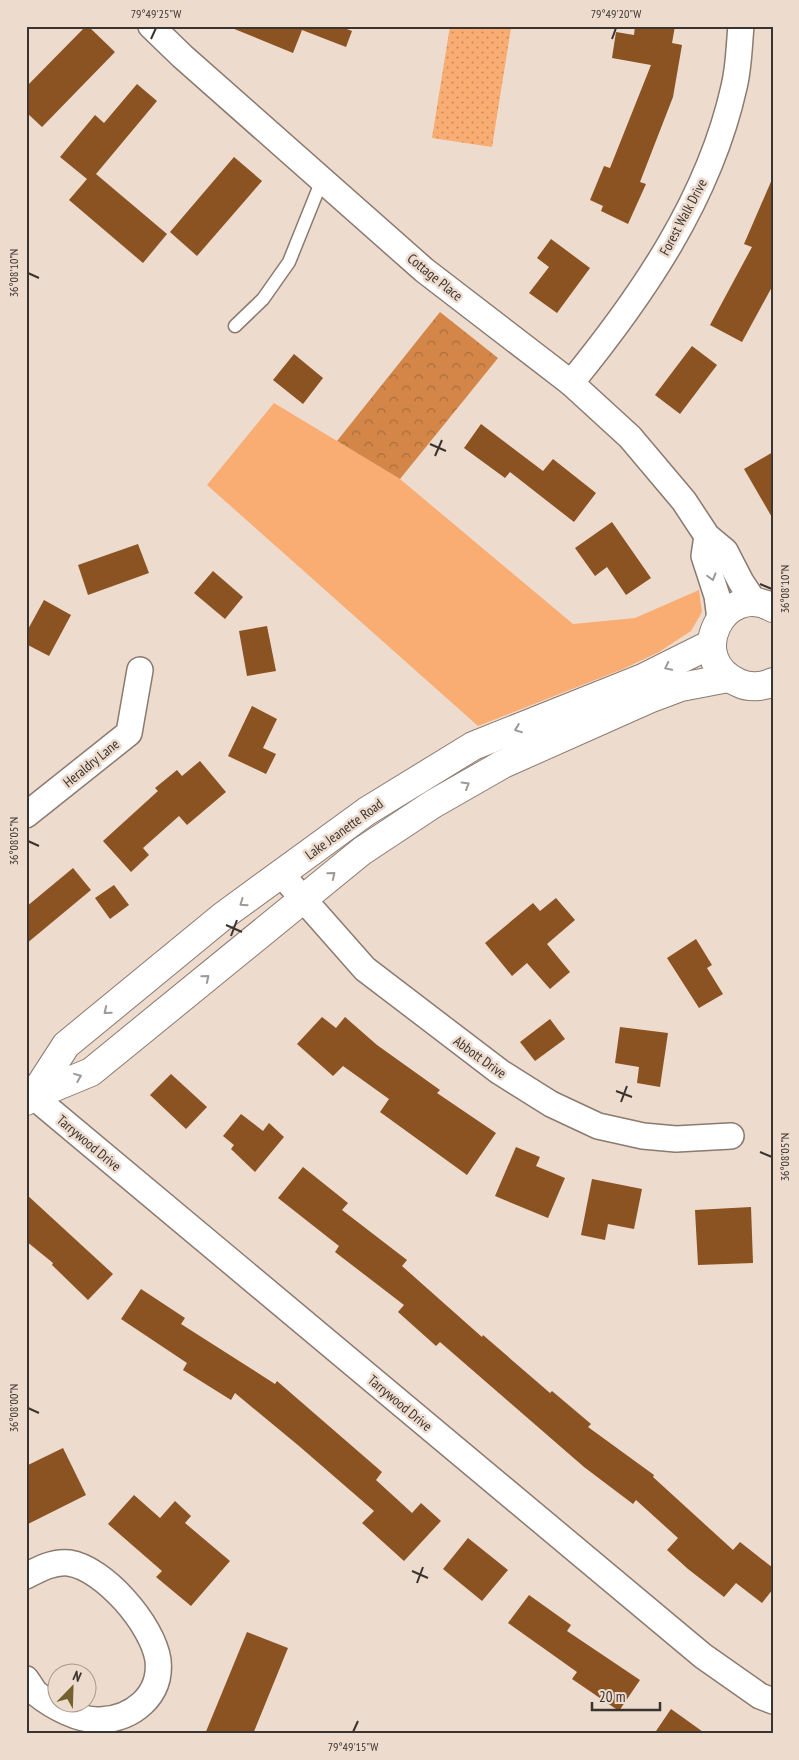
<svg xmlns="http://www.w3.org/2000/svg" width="799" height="1760" viewBox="0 0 799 1760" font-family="'PT Sans Narrow',sans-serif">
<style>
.green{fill:#f9ad72}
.forest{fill:url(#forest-crowns)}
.park{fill:url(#park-dots)}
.building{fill:#8b5222}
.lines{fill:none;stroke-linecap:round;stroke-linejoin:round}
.lane-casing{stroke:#8b7a6f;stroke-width:15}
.street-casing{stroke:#8b7a6f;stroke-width:28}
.secondary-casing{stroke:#8b7a6f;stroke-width:30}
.lane{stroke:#fff;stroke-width:12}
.street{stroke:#fff;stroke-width:25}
.secondary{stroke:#fff;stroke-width:28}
.oneway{stroke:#9c9996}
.ticks{fill:none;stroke:#3a332e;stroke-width:2}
.labels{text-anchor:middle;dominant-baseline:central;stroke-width:5;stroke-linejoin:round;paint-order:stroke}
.street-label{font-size:14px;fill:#3a332e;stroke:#eddbce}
.neatline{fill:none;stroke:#3a332e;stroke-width:2}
.ticks-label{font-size:12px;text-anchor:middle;fill:#3a332e}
</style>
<defs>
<pattern id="forest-crowns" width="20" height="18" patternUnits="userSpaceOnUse" patternTransform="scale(1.25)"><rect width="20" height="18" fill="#d38648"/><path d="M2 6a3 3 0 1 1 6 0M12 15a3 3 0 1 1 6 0" fill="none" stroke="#ac6e3c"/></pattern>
<pattern id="park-dots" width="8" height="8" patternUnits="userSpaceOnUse" patternTransform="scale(1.25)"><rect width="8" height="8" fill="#f9ad72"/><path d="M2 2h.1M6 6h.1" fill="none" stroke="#cb8d5e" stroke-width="1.8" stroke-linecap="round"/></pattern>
</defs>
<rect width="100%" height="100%" fill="#eddbce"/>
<path class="green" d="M274,403L400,479L573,624L635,618L699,590L702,612L691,631L659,652L623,669L478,726L207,485Z"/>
<path class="forest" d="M440,312L498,358L400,479L337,441Z"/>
<path class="park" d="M450,26L511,28L492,147L432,138Z"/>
<g class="building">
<path d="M86,26H88L115,52L42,127L26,112V87Z"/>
<path d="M227,26H339L352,31L346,47L302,30L293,53Z"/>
<path d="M635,26H675L672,43L682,45L673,97L640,182L646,184L628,224L601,211L603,206L590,200L604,166L610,168L651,65L612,58L616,32L634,35Z"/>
<path d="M137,84L157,101L96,174L167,234L143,263L69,200L87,179L60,157L95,115L104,123Z"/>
<path d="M234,157L262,181L197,256L170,232Z"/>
<path d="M773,177V285L742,342L710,325L752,247L744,244Z"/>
<path d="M551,239L590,268L557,313L529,293L549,267L537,258Z"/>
<path d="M692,346L717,365L680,414L655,395Z"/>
<path d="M294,354L323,378L303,404L273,380Z"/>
<path d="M481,424L543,471L553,459L596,493L574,522L510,472L505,478L464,448Z"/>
<path d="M773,452V519L744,469Z"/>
<path d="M612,522L651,578L626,595L607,567L595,576L575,548Z"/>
<path d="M138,544L149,573L88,595L78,565Z"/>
<path d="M213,571L243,597L225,619L194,593Z"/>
<path d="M44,600L71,615L49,656L26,644V633Z"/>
<path d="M267,626L276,671L247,676L239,631Z"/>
<path d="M252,706L277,719L263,748L276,754L266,774L228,756Z"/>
<path d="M200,761L226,792L187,825L179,816L143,848L149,855L131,872L103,841L158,791L155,788L177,770L182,776Z"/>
<path d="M73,868L91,890L26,944V907Z"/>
<path d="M114,885L129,905L110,919L95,898Z"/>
<path d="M556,898L575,920L547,944L570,972L550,989L527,963L512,976L485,943L533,903L540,911Z"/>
<path d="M696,939L712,965L707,968L723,994L699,1008L667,958Z"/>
<path d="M322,1017L336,1028L345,1017L377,1045L440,1090L437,1093L496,1133L467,1175L380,1112L389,1099L343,1066L333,1076L297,1044Z"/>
<path d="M550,1019L565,1039L535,1061L520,1042Z"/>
<path d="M620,1027L668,1033L660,1087L637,1083L639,1067L615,1063Z"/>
<path d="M171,1074L207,1107L186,1129L150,1095Z"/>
<path d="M241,1114L263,1131L269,1123L284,1137L255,1172L231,1149L234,1145L223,1136Z"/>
<path d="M516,1147L540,1157L536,1166L565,1178L548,1218L495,1196Z"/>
<path d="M303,1167L348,1203L342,1210L407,1260L402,1266L482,1337L483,1335L550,1393L552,1391L591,1424L588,1427L654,1475L653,1477L733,1550L740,1542L773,1568V1589L762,1603L736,1583L724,1597L688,1569L667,1550L678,1538L636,1500L633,1504L584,1467L440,1342L436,1346L398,1312L404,1305L335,1252L339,1246L278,1198Z"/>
<path d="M592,1179L642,1189L634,1229L608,1224L605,1240L581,1235Z"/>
<path d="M26,1194L113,1274L88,1300L52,1265L53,1263L26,1241Z"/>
<path d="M751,1207L753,1263L698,1265L695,1210Z"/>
<path d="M141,1289L185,1318L181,1324L275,1384L277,1381L382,1472L376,1480L412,1513L421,1503L441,1521L404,1561L362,1523L374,1511L299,1446L235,1393L231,1400L183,1370L187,1363L121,1319Z"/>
<path d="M63,1448L86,1495L26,1525V1466Z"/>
<path d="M134,1495L160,1518L175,1501L191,1516L185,1523L230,1561L191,1606L156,1577L162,1571L108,1524Z"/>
<path d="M468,1538L508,1570L482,1601L443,1569Z"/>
<path d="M529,1595L571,1625L567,1631L640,1680L619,1711L572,1679L577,1672L508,1623Z"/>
<path d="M247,1632L288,1648L253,1734H205Z"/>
<path d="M671,1709L706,1734H654Z"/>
</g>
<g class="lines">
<g class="lane-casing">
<path id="lane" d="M235,326L263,299L289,262L322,180"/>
</g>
<g class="street-casing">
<g id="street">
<path d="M151,26L182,56L424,270L571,383L630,437L684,501L707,536L725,551L741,582L755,603"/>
<path d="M571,383C642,296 709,199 734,87C739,67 739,46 741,26"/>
<path d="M707,536L704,556L717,596L720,619"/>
<path d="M26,815L129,733L140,670"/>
<path d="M282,875L365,969L500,1072L551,1104L598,1126L643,1136L676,1139L731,1136"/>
<path d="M33,1096L703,1656L760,1696L773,1701"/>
<path d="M26,1576C39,1569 54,1561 69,1563C104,1568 153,1625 158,1660C162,1696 132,1719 100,1720C80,1721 53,1707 37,1694C33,1691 30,1684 26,1679"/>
</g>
</g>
<g class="secondary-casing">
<g id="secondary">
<path d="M773,608C724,580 683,659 739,683C749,688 763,687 773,682"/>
<path d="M33,1096L66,1045L223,916L367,811L473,746L643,678L711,644"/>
<path d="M26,1101L33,1096L91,1072L362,851L433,804L503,764L649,699L681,687L728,678"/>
</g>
</g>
<use href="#lane" class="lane"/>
<use href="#street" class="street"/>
<use href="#secondary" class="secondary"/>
</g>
<defs><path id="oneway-chevron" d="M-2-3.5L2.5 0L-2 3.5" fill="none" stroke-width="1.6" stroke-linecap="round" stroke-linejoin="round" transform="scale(1.25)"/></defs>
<g class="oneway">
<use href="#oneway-chevron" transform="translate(712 577) rotate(74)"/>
<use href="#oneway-chevron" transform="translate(668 667) rotate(154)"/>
<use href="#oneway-chevron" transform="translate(518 729) rotate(159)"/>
<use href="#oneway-chevron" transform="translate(466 785) rotate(-30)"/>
<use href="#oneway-chevron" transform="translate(332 875) rotate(-39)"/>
<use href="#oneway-chevron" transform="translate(243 903) rotate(145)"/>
<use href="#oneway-chevron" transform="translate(206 978) rotate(-39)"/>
<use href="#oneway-chevron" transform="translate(107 1011) rotate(141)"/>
<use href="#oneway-chevron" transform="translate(78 1077) rotate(-22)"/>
</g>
<path class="ticks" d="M151,39L156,28M612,39L616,28M28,273L39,278M430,444L446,451M435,456L442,440M760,584L772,589M28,841L39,846M226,925L242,932M231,936L237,920M616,1091L632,1097M621,1102L627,1086M760,1152L772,1157M28,1408L39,1413M412,1571L428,1578M417,1583L423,1567M353,1732L358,1721"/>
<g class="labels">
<g class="street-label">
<text transform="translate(683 217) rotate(-62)">Forest Walk Drive</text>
<text transform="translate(435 277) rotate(39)">Cottage Place</text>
<text transform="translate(91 763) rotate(-39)">Heraldry Lane</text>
<text transform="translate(344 829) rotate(-36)">Lake Jeanette Road</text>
<text transform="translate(480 1057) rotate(36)">Abbott Drive</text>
<text transform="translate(89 1143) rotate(40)">Tarrywood Drive</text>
<text transform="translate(400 1403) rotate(40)">Tarrywood Drive</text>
</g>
</g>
<rect width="799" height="1760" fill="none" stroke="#eddbce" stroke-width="55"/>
<g transform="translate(72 1688) rotate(23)"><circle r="24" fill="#eddbce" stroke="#a5988e"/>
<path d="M0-4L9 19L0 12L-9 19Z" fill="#75602f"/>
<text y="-8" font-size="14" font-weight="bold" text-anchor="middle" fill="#3a332e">N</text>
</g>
<path d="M592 1702v8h68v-8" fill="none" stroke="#3a332e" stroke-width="2.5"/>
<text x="599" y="1702" font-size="15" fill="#3a332e" stroke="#eddbce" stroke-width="4" paint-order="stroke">20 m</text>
<rect x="28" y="28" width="744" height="1704" class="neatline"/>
<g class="ticks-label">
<text x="156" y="18">79°49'25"W</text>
<text x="616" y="18">79°49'20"W</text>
<text transform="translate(14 273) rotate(-90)" y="4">36°08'10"N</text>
<text transform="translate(785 589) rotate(-90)" y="4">36°08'10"N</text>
<text transform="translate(14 841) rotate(-90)" y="4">36°08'05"N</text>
<text transform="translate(785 1157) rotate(-90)" y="4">36°08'05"N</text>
<text transform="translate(14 1408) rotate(-90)" y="4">36°08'00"N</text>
<text x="353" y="1751">79°49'15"W</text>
</g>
</svg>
